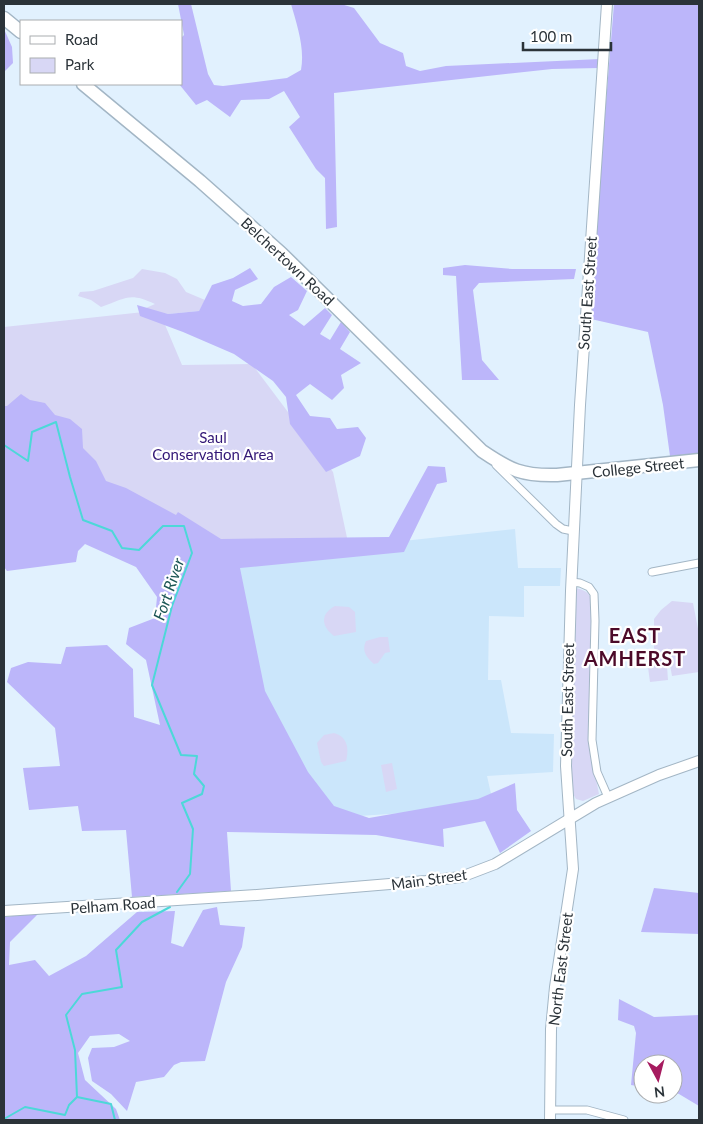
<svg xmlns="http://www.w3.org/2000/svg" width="703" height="1124" viewBox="0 0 703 1124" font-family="Lato,sans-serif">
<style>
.built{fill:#cbe6fb}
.green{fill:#d8d7f5}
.forest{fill:#bcb6fa}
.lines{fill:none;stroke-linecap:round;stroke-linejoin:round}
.stream{stroke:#4cd8d8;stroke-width:2}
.street-casing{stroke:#a3b6c5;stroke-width:9}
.secondary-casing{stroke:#a3b6c5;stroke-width:12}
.highway-casing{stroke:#a3b6c5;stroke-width:15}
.street{stroke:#fff;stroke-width:7}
.secondary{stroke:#fff;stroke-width:10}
.highway{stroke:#fff;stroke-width:12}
.labels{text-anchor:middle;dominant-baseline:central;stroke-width:4.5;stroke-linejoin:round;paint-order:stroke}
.street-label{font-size:15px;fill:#2b3339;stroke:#fff}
.park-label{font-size:15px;fill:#321776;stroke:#fff}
.water-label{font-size:16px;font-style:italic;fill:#1a5554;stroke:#fff}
.district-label{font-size:20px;font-weight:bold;letter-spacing:1px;fill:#4c0a29;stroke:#fff}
</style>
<rect width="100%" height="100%" fill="#e1f1fe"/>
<path class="built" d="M515,529L518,568H561L560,586H524V617L489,616L488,680H501L511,733L554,734L553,772L487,776L494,807L224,825L184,572L403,541Z"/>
<g class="green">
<path d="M142,269L165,273L177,279L186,292L205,300L199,311L168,314L160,313L182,365L252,364L333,472L349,547L245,554L4,440V327L153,311L146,308L155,304C129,292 127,298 101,307L91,300L78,296L80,292L93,291L133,278Z"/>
<path d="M576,588C587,591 590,593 593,604V764L599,794L583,801L576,799L572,792V708Z"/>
<path d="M672,601L693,603L699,634V672L672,676L670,665L667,666L668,680L650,682L648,667L654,666V619L661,610Z"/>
<path d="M335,606L349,607L355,612L356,632L334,636C321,626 320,614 335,606Z"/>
<path d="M380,637H388L390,652L385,653L378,663L374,664C367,658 361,651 366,641Z"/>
<path d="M334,733C348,737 349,749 346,761L324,766L321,762L317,743L324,735Z"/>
<path d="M392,763L397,789L386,792L381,765Z"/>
</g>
<g class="forest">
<path d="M178,4H191L208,74L214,85L223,86L287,78L301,70C305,48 297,25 291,4H341L354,8L380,43L403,53L406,66L420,71L446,66L600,59L599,68L552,69L334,93L337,227L326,229L325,178L316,169L289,127L300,117L284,91L269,99L241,100L230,117L207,100L196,105L179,84H181V38L184,35Z"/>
<path d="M614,4H699V453L670,456L663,405L648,332L591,319L595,237Z"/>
<path d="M4,29L12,47L13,63L4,72Z"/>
<path d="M465,265L512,269H576L574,279L479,283L473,290L482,360L499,380H462L456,276L443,275V268Z"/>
<path d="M250,268L258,279L235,290L232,301L243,306L261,304L274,287L291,277L307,291L298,310L289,315L304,326L325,308L332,315L320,334L330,340L341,322L350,332L340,349L361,363L341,375L344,388L332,400L310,384L296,395L310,416L330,418L337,429L358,427L366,438L360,456L326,472L290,424L286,397L273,381L234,354L183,332L140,316L137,305L168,314L199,311L212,285L233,278Z"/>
<path d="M21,394L30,400L45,403L55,415L70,419L82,429L83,448L96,461L106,481L126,488L176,515L178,512L221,539L389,537L428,466L445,467L447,482L437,484L404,552L240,568L265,691L308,772L334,806L369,818L478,799L515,783L517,810L531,831L500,853L485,821L443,829L444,847L376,835L227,832L231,891L132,897L126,830L82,831L78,806L29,810L23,768L60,766L55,728L7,682L11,668L28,662L61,664L66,647L107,645L133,669L134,717L160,725L146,660L126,644L129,628L155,618L157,597L136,567L85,544L78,551L76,562L7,571L4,567V406H7Z"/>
<path d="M654,888L699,893V934L641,932Z"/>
<path d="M217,907L220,925L245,927L242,947L226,982L205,1061L181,1062L174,1065L164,1077L136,1082L127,1111L111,1094L92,1081L88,1058L92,1048L114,1047L130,1041L119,1034L90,1036L78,1053L85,1080L116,1109L120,1120H4V917L39,913L10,942L9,965L35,960L49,976L86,956L137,912L175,911L171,943L183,947L203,910Z"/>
<path d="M619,999L654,1017L699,1015V1106L679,1094L673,1092V1064H643V1087L631,1085L636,1033L634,1026L618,1020Z"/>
</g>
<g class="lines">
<g class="stream">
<path d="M4,445L28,461L32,432L56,422L70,477L83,520L112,531L122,548L139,550L163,526H184L192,553L172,606L152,685L181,755L197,756L194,774L204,786L202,794L182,803L193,829L190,874L177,892"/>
<path d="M77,1097L75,1050L66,1015L82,994L122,987L116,950L142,922L170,907"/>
<path d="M77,1097L111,1104L115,1120"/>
<path d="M4,1119L25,1107L65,1115L69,1105L77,1097"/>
</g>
<g class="street-casing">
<g id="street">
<path d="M496,465L556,524L563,529L573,531"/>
<path d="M652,572L699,563"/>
<path d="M571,582L580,583L589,587L594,594L595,621L592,740L597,772L608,797"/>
<path d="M550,1110H587L624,1120"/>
</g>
</g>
<g class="secondary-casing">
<g id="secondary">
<path d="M4,911L257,895L426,881L461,877L495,864L596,803L659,775L699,761"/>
<path d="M550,1120L551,1029L555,987L573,869L566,766L571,591L580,405L607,4"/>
</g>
</g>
<g class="highway-casing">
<g id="highway">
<path d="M4,18L21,32"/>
<path d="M83,84L200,181L281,253L482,451C510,470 522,476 557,475L699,460"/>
</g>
</g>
<use href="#street" class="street"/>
<use href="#secondary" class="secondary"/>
<use href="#highway" class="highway"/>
</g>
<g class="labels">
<g class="street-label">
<text transform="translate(288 261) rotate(43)">Belchertown Road</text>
<text transform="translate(587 293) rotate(-86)">South East Street</text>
<text transform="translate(638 467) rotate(-6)">College Street</text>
<text transform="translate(567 700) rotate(-89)">South East Street</text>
<text transform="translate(429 879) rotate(-8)">Main Street</text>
<text transform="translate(113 905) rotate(-4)">Pelham Road</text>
<text transform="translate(560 969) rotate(-83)">North East Street</text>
</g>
<g class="park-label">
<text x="213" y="437">Saul<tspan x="213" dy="17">Conservation Area</tspan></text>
</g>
<g class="water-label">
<text transform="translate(168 589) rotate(-71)">Fort River</text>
</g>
<g class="district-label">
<text x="635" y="635">EAST<tspan x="635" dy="23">AMHERST</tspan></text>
</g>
</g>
<rect width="703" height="1124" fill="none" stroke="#2b3339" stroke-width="10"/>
<rect x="20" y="20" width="162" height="65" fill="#ffffff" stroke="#aaadb0"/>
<rect x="30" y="36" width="25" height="8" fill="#ffffff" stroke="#aaadb0"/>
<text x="65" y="45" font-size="15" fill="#2b3339">Road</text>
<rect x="30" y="58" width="25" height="15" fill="#d8d7f5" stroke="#aaadb0"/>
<text x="65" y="70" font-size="15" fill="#2b3339">Park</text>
<g transform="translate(658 1079) rotate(173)"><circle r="24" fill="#ffffff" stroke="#aaadb0"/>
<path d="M0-4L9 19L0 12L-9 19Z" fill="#a61b5f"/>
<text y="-8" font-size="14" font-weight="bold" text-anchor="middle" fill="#2b3339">N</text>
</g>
<path d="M523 42v8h88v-8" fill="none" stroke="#2b3339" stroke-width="2.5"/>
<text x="530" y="42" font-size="15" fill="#2b3339" stroke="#ffffff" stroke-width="4" paint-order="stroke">100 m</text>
</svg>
